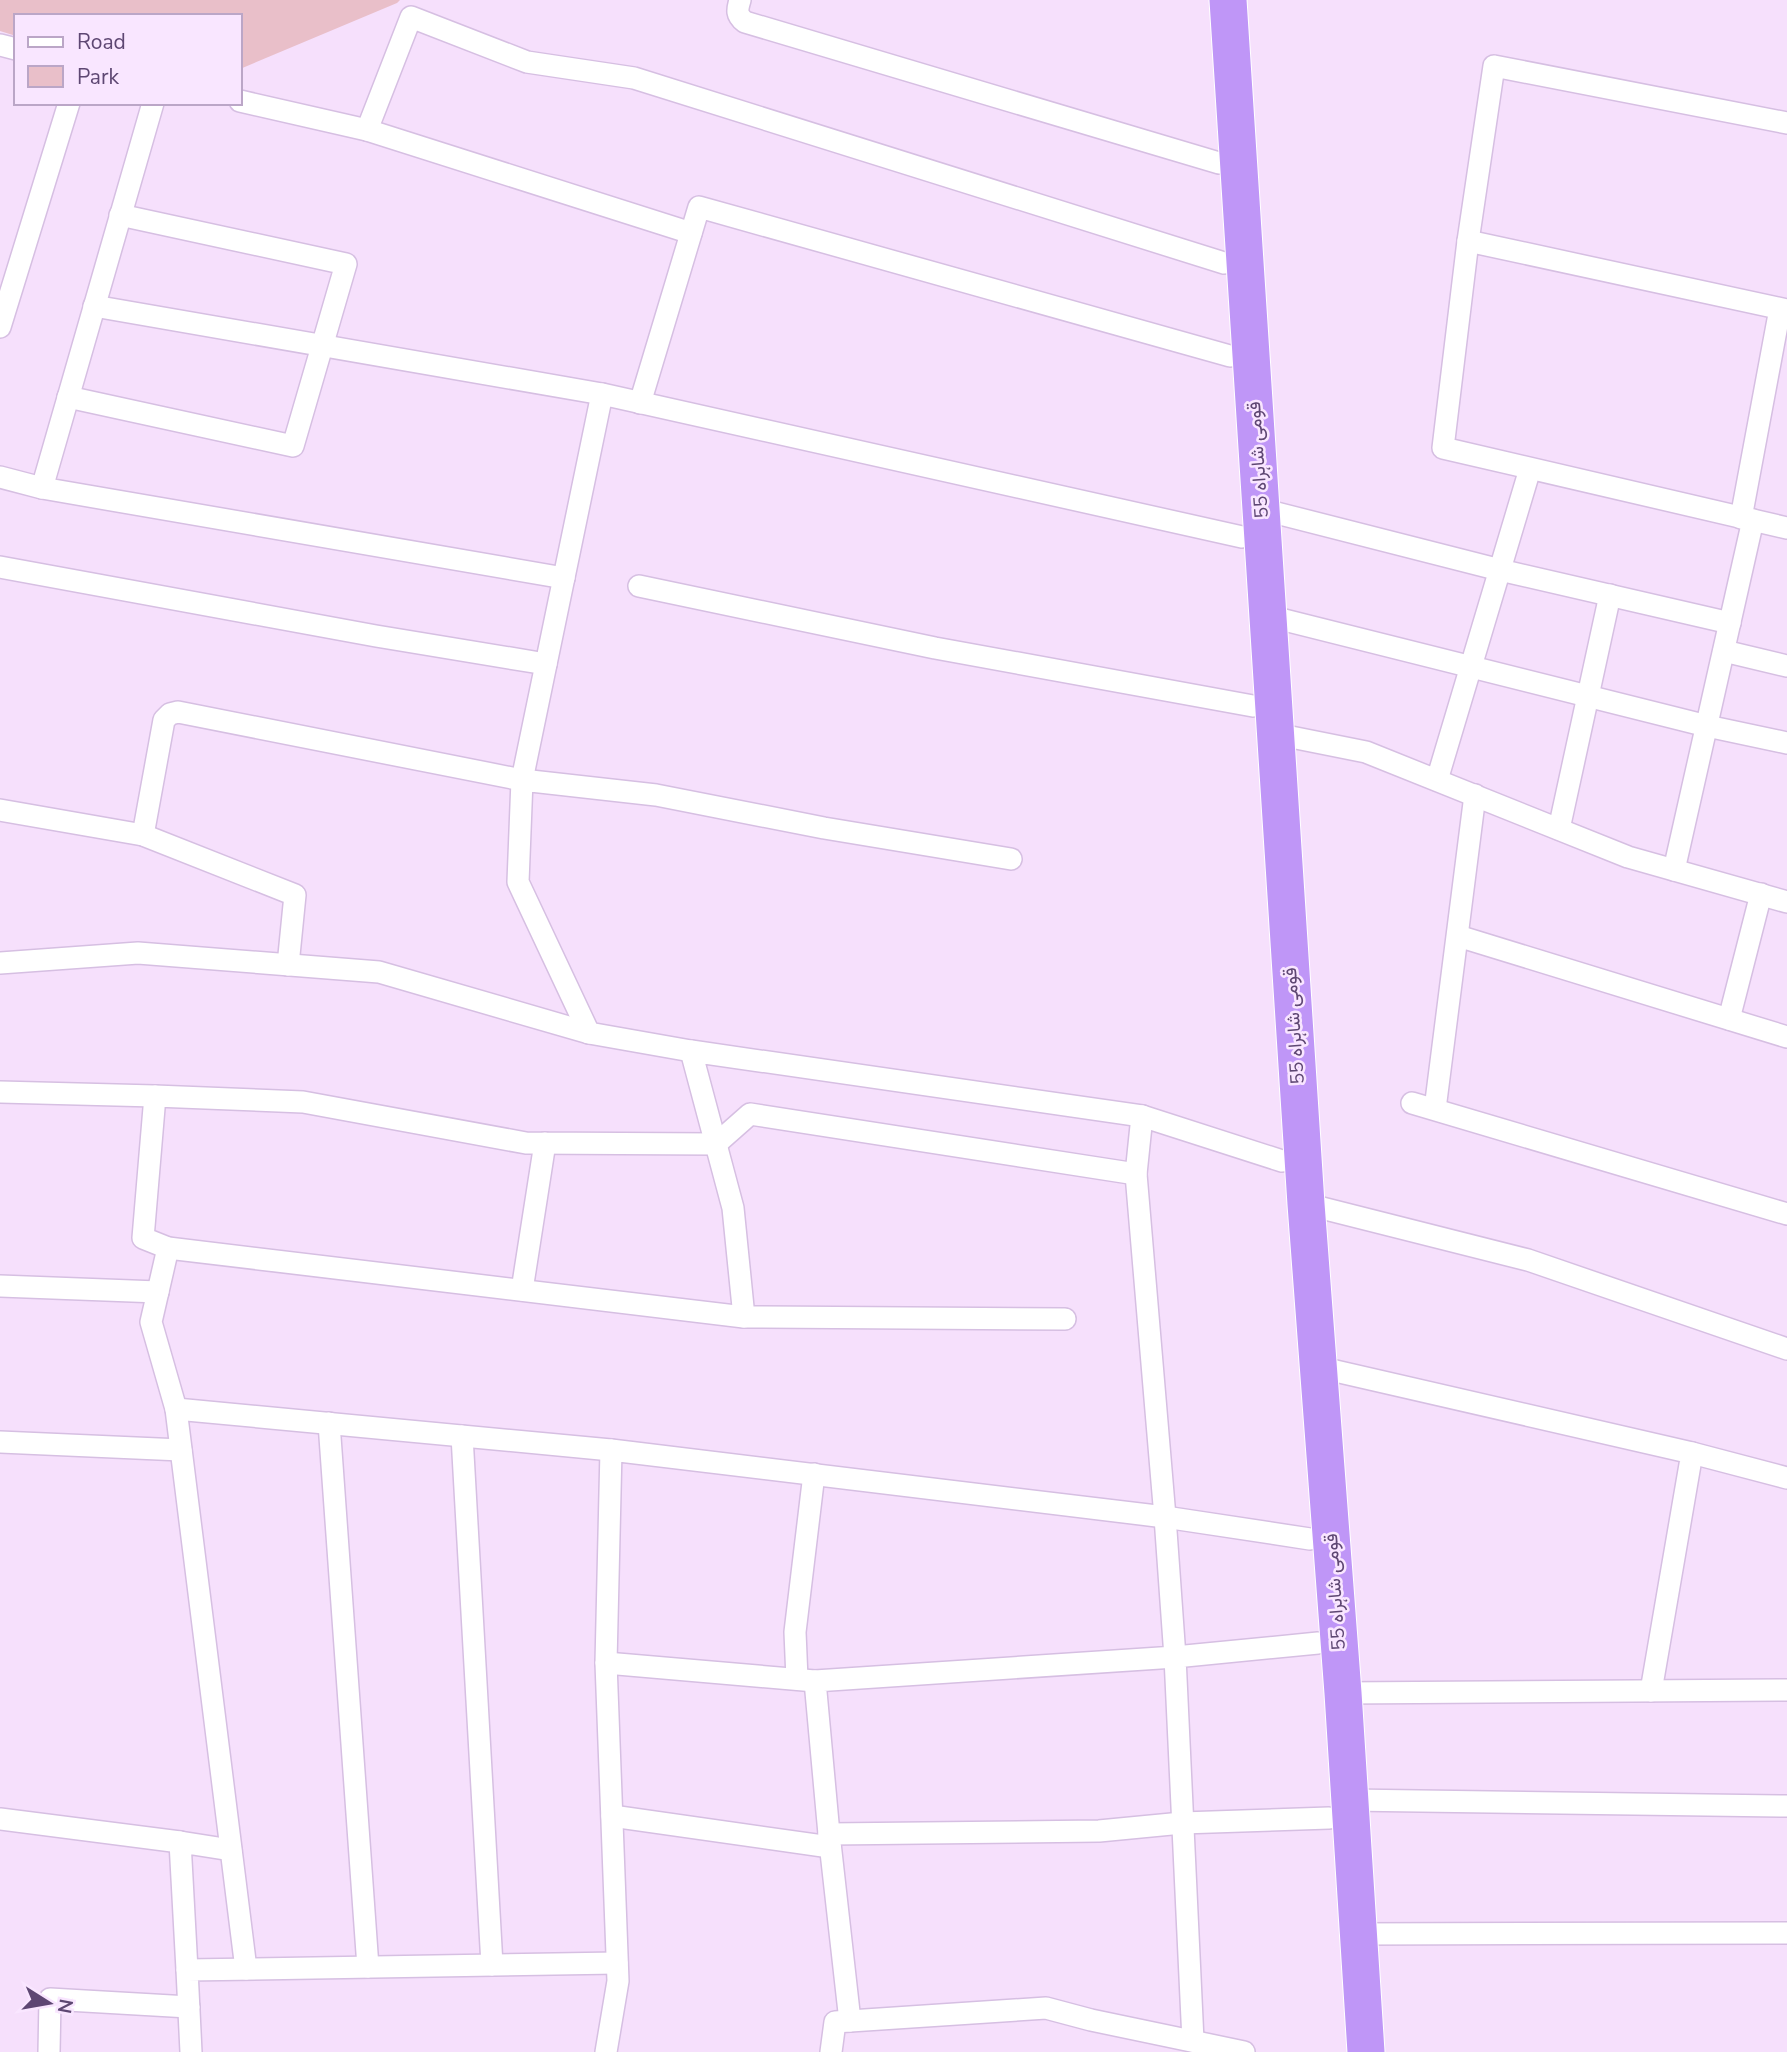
<svg xmlns="http://www.w3.org/2000/svg" width="1787" height="2052" viewBox="0 0 1787 2052" font-family="'Nunito Sans',Vazirmatn,sans-serif">
<style>
.green{fill:#e9bfc9}
.lines{fill:none;stroke-linecap:round;stroke-linejoin:round}
.street-casing{stroke:#d6bfe2;stroke-width:24}
.highway-casing{stroke:#fff;stroke-width:39}
.street{stroke:#fff;stroke-width:21}
.highway{stroke:#bf96f7;stroke-width:37}
.labels{text-anchor:middle;dominant-baseline:central;stroke-width:5;stroke-linejoin:round;paint-order:stroke}
.street-label{font-size:19px;fill:#5e4773;stroke:#f9e6ff}
</style>
<rect width="100%" height="100%" fill="#f6e0fc"/>
<path class="green" d="M0,0H400L397,3L240,69V16H16V36L0,31Z"/>
<g class="lines">
<g class="street-casing">
<g id="street">
<path d="M740,0C737,10 736,15 745,22L1219,163"/>
<path d="M0,45L16,49"/>
<path d="M240,101L367,130"/>
<path d="M153,103L42,488L564,578"/>
<path d="M691,233L367,130L411,17L527,62L634,78L1224,263"/>
<path d="M1468,241L1494,66L1787,123"/>
<path d="M94,306L602,394"/>
<path d="M1787,310L1468,241L1443,448L1787,528"/>
<path d="M0,327L69,103"/>
<path d="M68,397L293,446L346,264L120,215"/>
<path d="M640,403L699,207L1230,356"/>
<path d="M0,477L42,488"/>
<path d="M1261,509L1500,570L1730,623"/>
<path d="M1741,518L1780,309"/>
<path d="M0,567L376,636L546,664"/>
<path d="M639,586L935,648L1253,706"/>
<path d="M1268,616L1707,726L1787,743"/>
<path d="M1724,651L1787,666"/>
<path d="M1276,734L1366,752L1628,857L1787,902"/>
<path d="M1437,780L1530,469"/>
<path d="M0,810L143,835L295,895L288,965"/>
<path d="M1559,829L1610,595"/>
<path d="M143,835L164,720L170,714L178,712L522,780L602,394L1242,537"/>
<path d="M1674,870L1753,520"/>
<path d="M1458,936L1787,1037"/>
<path d="M0,963L138,953L379,972L589,1033"/>
<path d="M1729,1019L1761,894"/>
<path d="M691,1051L589,1033L518,882L522,780L656,795L824,828L1011,859"/>
<path d="M0,1092L155,1096"/>
<path d="M1412,1103L1787,1214"/>
<path d="M1435,1109L1475,795"/>
<path d="M1306,1204L1528,1260L1787,1349"/>
<path d="M168,1248L151,1322L176,1409"/>
<path d="M0,1286L158,1292"/>
<path d="M522,1290L545,1143"/>
<path d="M744,1317L168,1248L143,1238L155,1096L303,1102L526,1143L716,1144L750,1114L1136,1174"/>
<path d="M1065,1319L744,1317L733,1208L691,1051L1142,1116"/>
<path d="M1318,1367L1692,1453L1651,1691"/>
<path d="M329,1423L368,1967"/>
<path d="M462,1436L492,1965"/>
<path d="M0,1442L181,1450"/>
<path d="M1692,1453L1787,1478"/>
<path d="M606,1663L815,1681"/>
<path d="M797,1679L795,1632L814,1474"/>
<path d="M1343,1693L1787,1690"/>
<path d="M1349,1800L1787,1806"/>
<path d="M612,1816L830,1847"/>
<path d="M0,1819L180,1842"/>
<path d="M829,1834L815,1681L1175,1657L1165,1517L1136,1174L1142,1116L1282,1161"/>
<path d="M1357,1934L1787,1933"/>
<path d="M246,1969L176,1409L611,1450"/>
<path d="M187,1970L180,1842L231,1850"/>
<path d="M850,2021L829,1834L1099,1831L1182,1823L1329,1818"/>
<path d="M1193,2041L1175,1657L1318,1643"/>
<path d="M49,2052L50,1999L189,2007"/>
<path d="M191,2052L187,1970L617,1963"/>
<path d="M606,2052L618,1981L606,1663L611,1450L1165,1517L1310,1539"/>
<path d="M831,2052L835,2022L1046,2008L1091,2020L1244,2052"/>
</g>
</g>
<g class="highway-casing">
<path id="highway" d="M1228,0L1306,1204L1343,1693L1366,2052"/>
</g>
<use href="#street" class="street"/>
<use href="#highway" class="highway"/>
</g>
<g class="labels">
<g class="street-label">
<text transform="translate(1258 460) rotate(-94)">قومی شاہراہ 55</text>
<text transform="translate(1294 1026) rotate(-94)">قومی شاہراہ 55</text>
<text transform="translate(1335 1592) rotate(-94)">قومی شاہراہ 55</text>
</g>
</g>
<rect x="14" y="14" width="228" height="91" fill="#f9e6ff" stroke="#bba6c7" stroke-width="2"/>
<rect x="28" y="37" width="35" height="10" fill="#ffffff" stroke="#bba6c7" stroke-width="2"/>
<text x="77" y="49" font-size="21" fill="#5e4773">Road</text>
<rect x="28" y="66" width="35" height="21" fill="#e9bfc9" stroke="#bba6c7" stroke-width="2"/>
<text x="77" y="84" font-size="21" fill="#5e4773">Park</text>
<g transform="translate(49 2003) rotate(101)" stroke="#f9e6ff" stroke-width="5" paint-order="stroke">
<path d="M0-5L12 26L0 18L-12 26Z" fill="#5e4773"/>
<text y="-10" font-size="19" font-weight="bold" text-anchor="middle" fill="#5e4773">N</text>
</g>
</svg>
